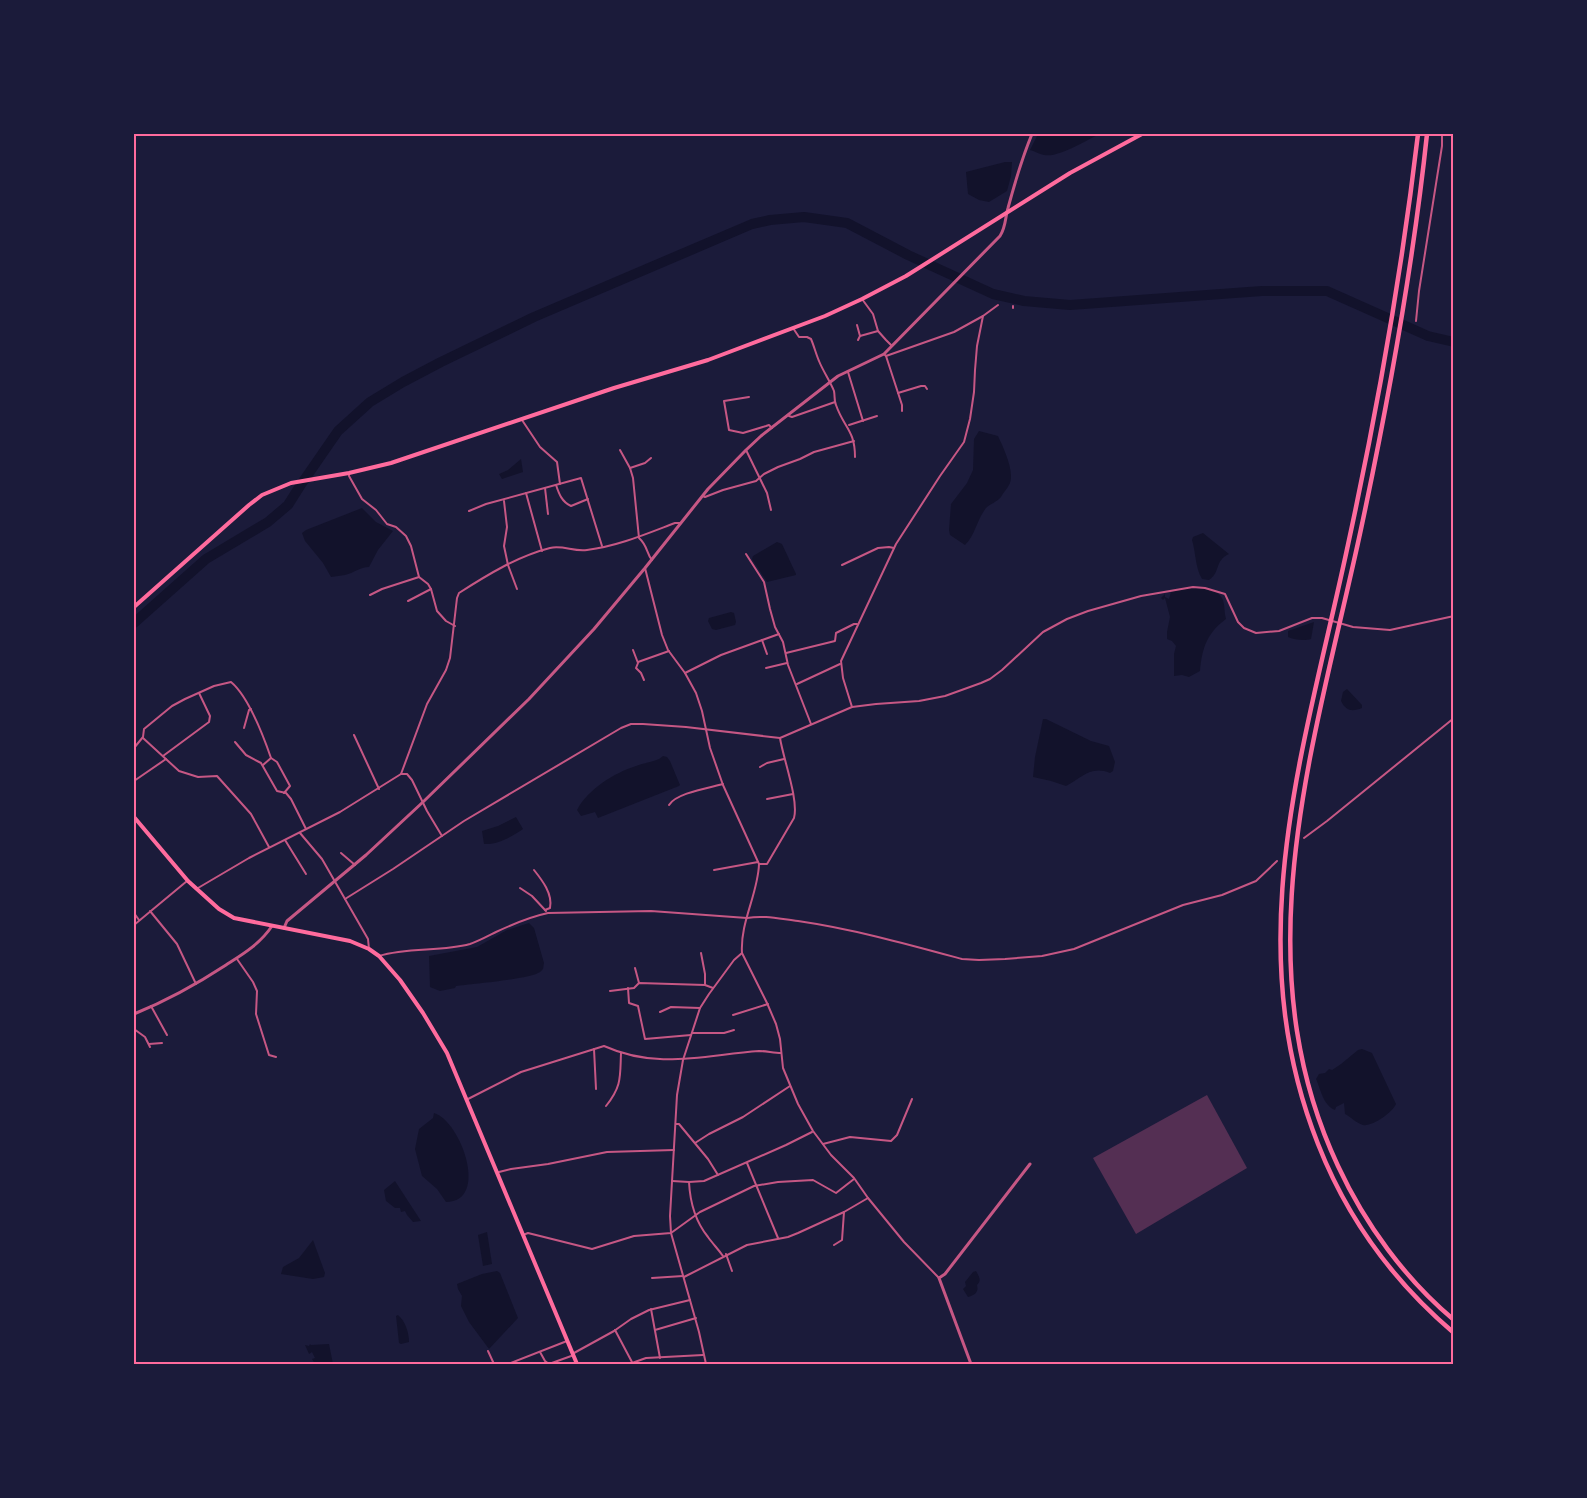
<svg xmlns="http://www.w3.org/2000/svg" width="1587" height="1498" viewBox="0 0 1587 1498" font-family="Jost,sans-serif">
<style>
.water{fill:#12122b}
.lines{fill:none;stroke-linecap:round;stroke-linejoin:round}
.river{stroke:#12122b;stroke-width:10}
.building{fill:#542f53}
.minor{stroke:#c65784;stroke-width:2}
.tertiary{stroke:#c65784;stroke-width:3}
.secondary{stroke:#ff6b9d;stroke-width:4}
.primary{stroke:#ff6b9d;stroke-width:4}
.motorway{stroke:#ff6b9d;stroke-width:4.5}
.neatline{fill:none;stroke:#ff6b9d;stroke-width:2}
</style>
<rect width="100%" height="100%" fill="#1b1b3a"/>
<g class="water">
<path d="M1038,134H1100C1086,140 1059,158 1044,155C1039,154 1034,151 1030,150Z"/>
<path d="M1005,162H1012L1011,176L1007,191L989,202L979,200L968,194L966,172Z"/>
<path d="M979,431L998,436C1003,447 1016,473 1009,485C1007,489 1003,493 1001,497C997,502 990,504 986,508C977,519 975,536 965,545L950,535L949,530L951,504L967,483L973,470L974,439Z"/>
<path d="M521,459L523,472L502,479L499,474L508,470Z"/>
<path d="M362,508L376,522L393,531L378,550L369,567C360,567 354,573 345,575C341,576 336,576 331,577L323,563L305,541L302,533L306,530Z"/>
<path d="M1203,533L1229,554C1214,561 1221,572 1209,580L1202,579C1195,567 1196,553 1192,540L1193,537Z"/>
<path d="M777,542L782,544L796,574V575L767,582L752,559L753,556Z"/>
<path d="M1183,588C1196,589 1217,586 1223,600C1225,606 1224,613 1226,619C1207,633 1202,648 1200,671L1189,677L1182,675L1174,676V654L1176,646L1172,641L1167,639V632L1170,617L1165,598L1163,600L1161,598L1165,594V597L1169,599L1171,592Z"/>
<path d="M731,612L734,613L736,622L735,625L716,630L712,629L708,621L709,618Z"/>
<path d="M1314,622L1311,639C1305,641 1294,640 1288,637V631Z"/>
<path d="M1347,689L1362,705V708C1352,712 1346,711 1341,701L1343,692Z"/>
<path d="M1043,719H1046L1091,741L1109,746L1115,762L1113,771L1110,773C1090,765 1082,778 1066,786L1051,781L1033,777L1035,757Z"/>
<path d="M663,756L667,757L670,761L680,785L679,786L598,818L595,812L581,816L577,810C588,789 614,773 636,766C644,763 652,762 659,759Z"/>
<path d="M516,817L523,829C511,837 498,845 484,844L482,831L498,826Z"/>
<path d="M529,923L534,928L544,963C543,968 544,969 540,972C531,979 471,984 456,986L455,988L440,991L430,987L429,956L477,947L507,930Z"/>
<path d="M1362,1049L1372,1053L1396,1104C1393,1112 1372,1127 1363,1125C1356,1123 1351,1117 1345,1114L1344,1103L1336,1107L1335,1110C1323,1105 1321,1090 1316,1079L1319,1074L1325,1073L1329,1069L1332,1070L1341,1064L1358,1050Z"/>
<path d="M434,1113C461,1121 490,1202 446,1202L437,1189L422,1176L415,1149L419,1129L433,1118Z"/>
<path d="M395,1181L421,1221L413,1222L407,1215L405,1211L401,1212L400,1208H395L386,1201L384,1190Z"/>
<path d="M487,1232L492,1264L483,1266L478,1235Z"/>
<path d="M313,1240L325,1273L324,1277L313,1279L281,1274L283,1267L299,1258Z"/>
<path d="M497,1271L500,1273L518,1318L489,1349L469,1322L461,1306L462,1296L458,1289L457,1284L482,1274Z"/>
<path d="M976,1271C979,1277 982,1280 977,1285C979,1292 975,1295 968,1297L963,1289L966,1286L965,1282L973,1272Z"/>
<path d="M398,1315C405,1321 409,1332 409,1342L401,1344L399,1343L396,1316Z"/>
<path d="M310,1344L311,1345L329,1344L333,1364H315L312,1359L315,1358L312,1352L309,1354L305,1345L309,1346Z"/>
</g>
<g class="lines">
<path class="river" d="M134,623L206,559L268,522L288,505L300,486L338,431L370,402L403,382L441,362L534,317L752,224L770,220L804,217L847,223L908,255L993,294L1024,301L1070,305L1262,291H1327L1428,336L1454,342"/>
</g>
<path class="building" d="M1207,1095L1247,1168L1136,1234L1093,1158Z"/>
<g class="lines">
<g class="minor">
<path d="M862,299L873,314L878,331L886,340L892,346"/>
<path d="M1013,308V306"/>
<path d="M1416,321L1419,291L1442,146V134"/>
<path d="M857,325L860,336L858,340"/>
<path d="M793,328L799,337H807L811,339C814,346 816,354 819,361C823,371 830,381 834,391C835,396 834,401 836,405C844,428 855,430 855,457"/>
<path d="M860,336L878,331"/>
<path d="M884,354L886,356L954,332L983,316"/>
<path d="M886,356L902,405V411"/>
<path d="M848,372L863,421"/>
<path d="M898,393L921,386H925L927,389"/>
<path d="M749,397L724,401L729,430L743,433L766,426L769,425L772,428"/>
<path d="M789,416L792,417L835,402"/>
<path d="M522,420L540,447L557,462L560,484"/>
<path d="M849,425L877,416"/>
<path d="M620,450L630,468L633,478L639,538C648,546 646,553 652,560"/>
<path d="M746,450L767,493L771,510"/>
<path d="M630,468L645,463L651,458"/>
<path d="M349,473V476L362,499L376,510L387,524L396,527L406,536L411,546L419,577L428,584L431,589L437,611L446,621L455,626"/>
<path d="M556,485C559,494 562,502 571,506L588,499"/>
<path d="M545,488L548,514"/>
<path d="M526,493L542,551"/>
<path d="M703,496L705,497L723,490L756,481L764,474L778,467L800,459L814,452L854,441"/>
<path d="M504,501L507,527L504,546L508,565L517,589"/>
<path d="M469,511L486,504L581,478L602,546"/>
<path d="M746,554L764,582L770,609L775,627L783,642L788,665L811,724"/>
<path d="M842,565L878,548L889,547L894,548"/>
<path d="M645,568L662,635L668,650L685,673L696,693L702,711L710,748L723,785L759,864C758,894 740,922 742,953L767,1003L776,1024L780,1039L783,1068L798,1104L813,1131L831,1155L854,1178L868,1198L904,1242L939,1278"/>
<path d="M370,595L382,589L419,577"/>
<path d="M408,601L431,589"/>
<path d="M762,640L767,654"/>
<path d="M633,650L638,663L636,668L641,673L644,680"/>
<path d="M786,653L835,641L836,633L854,624H857"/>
<path d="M638,662L669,651"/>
<path d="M766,668L787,663"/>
<path d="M685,673L721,655L779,634"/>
<path d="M797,684L840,664"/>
<path d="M852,707L843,678L841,661L896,544L940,476L964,442L970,419L974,392L975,370L977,346L983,316L998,305"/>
<path d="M244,728L249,710L251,709"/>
<path d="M354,735L379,789"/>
<path d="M143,738L179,771L198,777L217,776L251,814L269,847"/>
<path d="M235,742L246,755L261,763L277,791L286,793L291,799L306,829"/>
<path d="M134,748L143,737L144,729L172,706L185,699L214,686L231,682C249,697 263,735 271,758L263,765"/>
<path d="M163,756L209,722L210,716L199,693"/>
<path d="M271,758L277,762L290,786L284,793"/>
<path d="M760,767L767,763L784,759"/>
<path d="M401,774H407L412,780L427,811L442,836"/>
<path d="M134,781L166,759"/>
<path d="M767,799L793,794"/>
<path d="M669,805C676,793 709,788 723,784"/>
<path d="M300,833L322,859L368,939L369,949"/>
<path d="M1304,838L1327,821L1454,718"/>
<path d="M285,840L306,874"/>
<path d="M341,853L355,865"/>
<path d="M759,864H767L794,818C799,800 783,758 780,738"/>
<path d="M534,870C542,880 553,894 550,908L545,910"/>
<path d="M714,870L758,862"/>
<path d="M198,888L249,858L340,812L401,774L427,704L446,670L450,658L457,598L459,593C487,575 518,556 550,548C563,545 574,552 587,550C618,546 646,534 675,523H681"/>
<path d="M520,888L532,896L546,911"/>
<path d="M345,899L393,869L464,821L621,728L631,724H643L686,727L780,738L852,707L876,704L919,701L945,696L981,683L990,679L1002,670L1043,632L1067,619L1088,611L1141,596L1193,587L1205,588L1225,594L1238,622L1244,628L1256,633L1279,631L1312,618H1322L1353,627L1390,630L1454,616"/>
<path d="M150,911L177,944L196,984"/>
<path d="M134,913L139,920"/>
<path d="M134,925L187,881"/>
<path d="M134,947V948"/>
<path d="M701,953L705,974V985"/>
<path d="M379,956C408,947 441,952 470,944C479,941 488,936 496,932C513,924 529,917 548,913L651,911L747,918C764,915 780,919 798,921C853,929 907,944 962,959L979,960L1005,959L1042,956L1074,949L1183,905L1222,895L1256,881L1277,861"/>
<path d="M237,959L253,982L257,991L256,1014L269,1055L276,1057"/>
<path d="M635,968L639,983"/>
<path d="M628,988L629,1003L638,1006L645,1039L691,1035"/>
<path d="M610,991L634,988L639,983L705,985L713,988"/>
<path d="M151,1006L167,1035"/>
<path d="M660,1012L671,1007L700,1008"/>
<path d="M733,1015L768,1004"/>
<path d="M134,1029L145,1037L150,1047"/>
<path d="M692,1033H724L734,1030"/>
<path d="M149,1044L162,1043"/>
<path d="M594,1049L596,1089"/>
<path d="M468,1099L521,1072L604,1046C657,1070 704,1055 759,1051C766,1051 774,1053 781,1053"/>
<path d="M606,1106C622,1086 620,1077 621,1053"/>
<path d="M676,1124H679L708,1159L718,1175"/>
<path d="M695,1143L709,1134L743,1117L790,1086"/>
<path d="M823,1144L850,1137L891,1141L897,1135L912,1099"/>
<path d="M747,1163L778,1238"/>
<path d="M499,1172L511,1169L548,1164L607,1152L674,1150"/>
<path d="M672,1181L689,1182L704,1181L786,1145L812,1132"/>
<path d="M689,1182C690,1202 695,1221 708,1237C713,1244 718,1249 723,1256"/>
<path d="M523,1235L528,1233L592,1249L634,1236L671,1233L700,1212L754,1186L778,1182L813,1180L836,1193L854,1179"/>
<path d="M834,1245L842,1240L844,1212"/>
<path d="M726,1254L732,1271"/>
<path d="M684,1277L747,1245L788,1237L798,1233L844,1212L868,1198"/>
<path d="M652,1278L683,1276"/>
<path d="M651,1309L660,1358"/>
<path d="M615,1330L633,1364"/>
<path d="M655,1330L696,1318"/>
<path d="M488,1351L494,1364"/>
<path d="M540,1352L545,1361L549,1364L574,1355"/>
<path d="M574,1353L614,1331L631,1319L649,1310L690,1300"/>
<path d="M632,1363L646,1358L703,1355"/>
<path d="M508,1364L567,1341"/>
<path d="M706,1364L699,1332L671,1233L670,1216L677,1095L683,1060L700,1008L709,994L734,960L742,953"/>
</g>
<g class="tertiary">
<path d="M284,928L287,921L366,855L423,802L529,699L594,629L645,568L708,489L746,450L761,436L838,376L884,354L1000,236C1006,227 1005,218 1008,208C1015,182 1022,158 1032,134"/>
<path d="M134,1014C166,1001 197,984 226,965C243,954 260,944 272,926"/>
<path d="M971,1364L939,1278L945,1274L1030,1164"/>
</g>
<path class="secondary" d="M134,817L188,881L219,909L234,918L350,941L369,949L379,956L400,980L423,1013L447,1053L577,1364"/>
<path class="primary" d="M134,607L249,505L262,495L291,483L349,473L391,463L614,388L708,360L825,316L862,299L906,276L1070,173L1142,134"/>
<g class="motorway">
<path d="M1418,134C1402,270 1378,406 1349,540C1306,744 1237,939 1318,1144C1347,1218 1394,1282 1454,1333"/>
<path d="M1427,134C1413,266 1389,398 1361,529C1316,739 1240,958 1338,1166C1365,1224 1405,1279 1454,1320"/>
</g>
</g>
<rect width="1587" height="1498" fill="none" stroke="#1b1b3a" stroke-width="270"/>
<rect x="135" y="135" width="1317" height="1228" class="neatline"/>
</svg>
